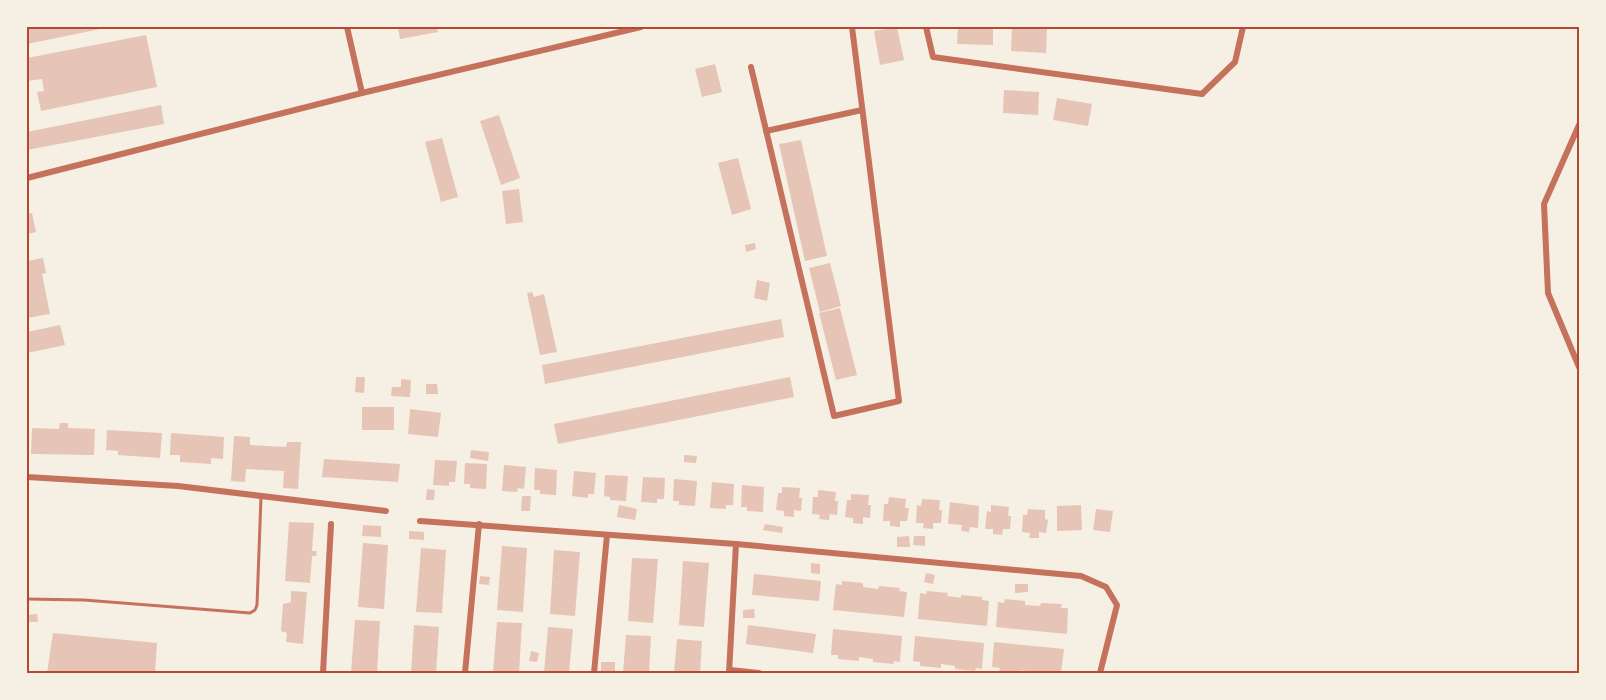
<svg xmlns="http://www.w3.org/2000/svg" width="1606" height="700" viewBox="0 0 1606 700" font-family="'DejaVu Sans',sans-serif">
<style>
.building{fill:#e6c5b7}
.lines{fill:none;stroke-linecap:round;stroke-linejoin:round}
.service{stroke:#c5725c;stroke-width:3}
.minor{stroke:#c5725c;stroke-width:6}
.neatline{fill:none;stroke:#b5482f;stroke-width:2}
</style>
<rect width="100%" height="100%" fill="#f6efe4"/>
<g class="building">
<path d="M27,27H105V28L27,44Z"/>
<path d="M398,27H437L438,32L400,39Z"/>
<path d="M897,27L904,60L880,65L874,31Z"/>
<path d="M958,27H993V45L957,44Z"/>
<path d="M1012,27L1047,29L1046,53L1011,51Z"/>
<path d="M146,35L157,87L41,111L37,92L44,91L42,79L27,81V58Z"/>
<path d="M715,64L722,92L702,97L695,69Z"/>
<path d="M1004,90L1039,92L1038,115L1003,113Z"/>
<path d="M1057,98L1092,104L1088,126L1053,120Z"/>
<path d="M161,105L164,124L27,150V132Z"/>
<path d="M499,115L520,178L501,185L480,121Z"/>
<path d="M442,138L458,197L441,202L425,142Z"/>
<path d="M801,140L827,256L805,261L779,144Z"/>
<path d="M738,158L751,209L732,215L718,163Z"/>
<path d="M519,189L523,222L506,224L502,191Z"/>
<path d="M32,213L36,232L27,234V214Z"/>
<path d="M755,243L756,249L746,252L745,245Z"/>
<path d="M43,258L46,273L42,274L50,314L27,318V261Z"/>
<path d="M830,263L841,306L820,312L809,268Z"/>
<path d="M757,280L770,283L767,301L754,298Z"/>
<path d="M532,292L534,297L544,294L557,352L540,355L527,293Z"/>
<path d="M840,308L857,375L836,380L819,313Z"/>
<path d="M781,319L784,337L545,384L542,365Z"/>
<path d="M60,325L65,345L27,353V332Z"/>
<path d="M356,377H365L364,393L355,392Z"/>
<path d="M790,377L794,397L558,444L554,424Z"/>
<path d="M401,379L411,380L410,397L391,396L392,387H401Z"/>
<path d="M426,384H437L438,394H426Z"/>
<rect x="362" y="407" width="32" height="23"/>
<path d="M410,409L441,413L438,437L408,434Z"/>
<path d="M60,423H68V428L95,429L94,455L31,454L32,428L59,429Z"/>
<path d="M107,430L162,433L160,458L118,455V451L106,450Z"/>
<path d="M171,433L224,437L223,459L211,458V464L180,462V455H170Z"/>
<path d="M234,436L250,437V445L286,447L287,442H301L298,489L283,488L284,471L246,469L245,482L231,481Z"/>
<path d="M471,450L489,452L488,461L470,458Z"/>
<path d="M684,455L697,456L696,463L684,462Z"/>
<path d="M324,459L400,464L398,482L322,477Z"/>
<path d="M435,460L457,461L455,482H449V486L433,485Z"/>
<path d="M465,463L487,464L486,489L470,488V484H464Z"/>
<path d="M504,465L526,467L524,489L518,488L517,492L502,491Z"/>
<path d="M535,468L557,470L556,495L540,494V490H534Z"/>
<path d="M574,471L596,473L594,494H588V498L572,496Z"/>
<path d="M605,475L628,476L626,501L610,500V497L604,496Z"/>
<path d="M643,477L665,478L664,499H657V503L641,502Z"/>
<path d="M674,479L697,481L695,506L679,505V501H673Z"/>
<path d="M712,482L734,484L733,505H726V509L710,508Z"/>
<path d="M742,485L764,487L763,512L747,511V507H741Z"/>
<path d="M782,487L800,488L799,498H802L801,511L794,510V517L784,516V511L776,510L778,493H782Z"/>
<path d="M427,489L435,490L434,500H426Z"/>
<path d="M818,490L836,492L835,501H838L837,515L830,514L829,520L819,519L820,515L812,514L813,497H818Z"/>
<path d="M851,494L869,495L868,505H871L870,518L863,517V524L853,523V518L845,517L847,500H851Z"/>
<path d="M522,496H531L530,511H521Z"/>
<path d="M889,497L906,499L905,508H909L907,521H900V527L890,526V521H883L884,504H888Z"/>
<path d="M922,499L940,500L939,510H942L941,523H933V529L923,528L924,523H916L917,505L921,506Z"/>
<path d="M950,502L979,506L978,528L970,527L969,532L961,531L962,525L948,524Z"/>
<path d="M619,505L637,509L635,520L617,517Z"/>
<path d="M991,505L1009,507L1008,516H1011L1010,529H1003L1002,535L993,534V529H985L987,511L991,512Z"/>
<path d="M1081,505L1082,530L1057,531V506Z"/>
<path d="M1028,509L1045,510V519L1048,520L1046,533L1039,532V538H1029L1030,533L1022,532L1023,515H1027Z"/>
<path d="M1096,509L1113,511L1110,532L1093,530Z"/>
<path d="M289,522L314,523L312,551H317L316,556H312L310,583L285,581Z"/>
<path d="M765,524L783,527L782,533L763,530Z"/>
<path d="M363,525L381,526V537L362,536Z"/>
<path d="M409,531L424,532V540L409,539Z"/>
<path d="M909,536L910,547H897V537Z"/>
<path d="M914,536H925V546L913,545Z"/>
<path d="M363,543L388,545L384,609L358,607Z"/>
<path d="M502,546L527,548L523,612L497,610Z"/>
<path d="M421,548L446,550L442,613L416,612Z"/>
<path d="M554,550L580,552L575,616L550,614Z"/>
<path d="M632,558L658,559L653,623L628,621Z"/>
<path d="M683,561L709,563L704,627L679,625Z"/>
<path d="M811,563L820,564V574L811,573Z"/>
<path d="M926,573L935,575L933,584L924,582Z"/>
<path d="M754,574L821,581L819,601L752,595Z"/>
<path d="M480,576L490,577L489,585L479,584Z"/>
<path d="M842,581L863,583V587L878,589L879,586L900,588L899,591L907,592L904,617L833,610L836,584L842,585Z"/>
<path d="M1015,584H1028V592L1015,593Z"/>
<path d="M291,591L307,592L303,644L286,642L287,633L281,631L283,604L291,602Z"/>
<path d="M927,591L948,593L947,596L955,597L961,598V595L982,597V600L989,601L987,626L918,619L920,593L926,594Z"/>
<path d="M1005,599L1025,601V605L1040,606L1041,603L1062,604L1061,608H1068L1067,634L996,627L998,602L1004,603Z"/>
<path d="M754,609L755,618H743V610Z"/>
<path d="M37,614L38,622H27V615Z"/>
<path d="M355,620L380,621L377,673H351Z"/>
<path d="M497,622L522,623L519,673H493Z"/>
<path d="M414,625L439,627L436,673H411Z"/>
<path d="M748,625L816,634L813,653L746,644Z"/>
<path d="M548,627L573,629L569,673H544Z"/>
<path d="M833,629L902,636L900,662L894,661L893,664L873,662V659L859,657V661L838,659V655H831Z"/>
<path d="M53,633L157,643L155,673H47Z"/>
<path d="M626,635L651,636L649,673H623Z"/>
<path d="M915,636L984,643L982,669L976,668L975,671L955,669V666L941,664V668L920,666V662L913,661Z"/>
<path d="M677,639L702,641L700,673H674Z"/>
<path d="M994,642L1064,649L1061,673H1034L1021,670L1020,673L999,672L1000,668L992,667Z"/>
<path d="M531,651L539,653L537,662L529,661Z"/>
<rect x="601" y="662" width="14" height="11"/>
</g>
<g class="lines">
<path class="service" d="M27,599L84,600L250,613L255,610L257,605L261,497"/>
<g class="minor">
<path d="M347,27L362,93"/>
<path d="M926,27L933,57L1202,94L1235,62L1243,27"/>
<path d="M751,67L834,416L899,401L852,27"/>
<path d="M1579,125L1544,204L1548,293L1579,367"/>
<path d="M766,131L862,110"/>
<path d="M27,178L362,93L641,27"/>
<path d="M27,477L178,486L386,511"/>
<path d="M420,521L736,544L729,673"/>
<path d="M736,544L1081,576L1106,587L1117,605L1100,673"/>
<path d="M730,670L759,673"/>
<path d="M323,673L331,524"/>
<path d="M465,673L479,524"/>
<path d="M594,673L607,535"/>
</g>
</g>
<rect width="1606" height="700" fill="none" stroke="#f6efe4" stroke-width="57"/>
<rect x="28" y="28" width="1550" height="644" class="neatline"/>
</svg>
